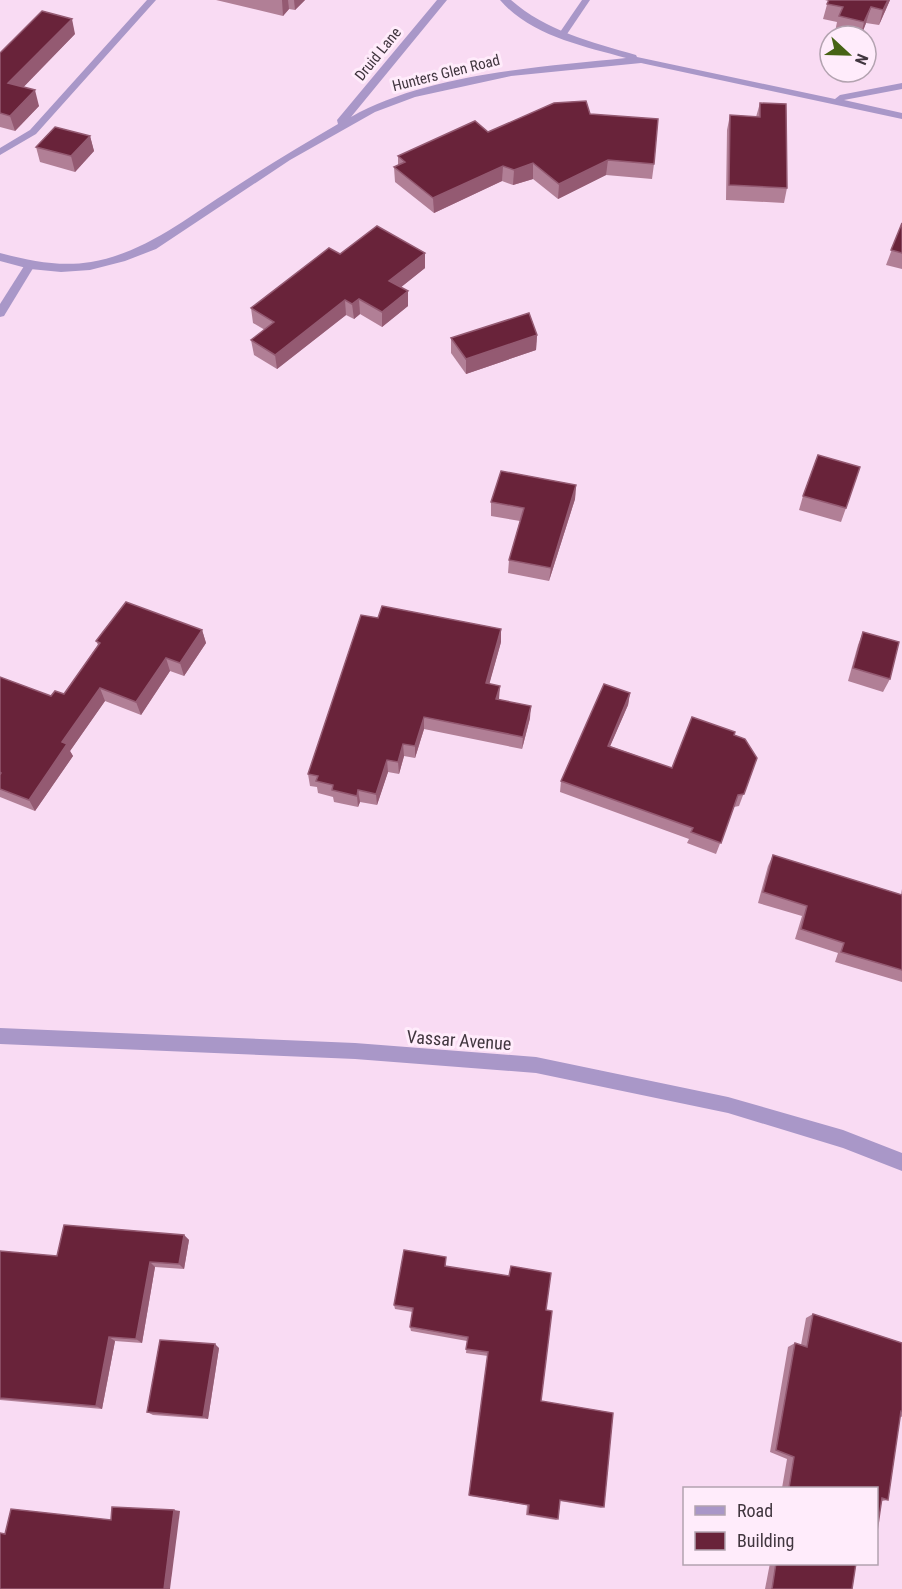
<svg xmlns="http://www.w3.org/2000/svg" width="902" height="1589" viewBox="0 0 902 1589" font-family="'Roboto Condensed',sans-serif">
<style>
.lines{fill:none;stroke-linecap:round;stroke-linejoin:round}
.service{fill:#a997c8;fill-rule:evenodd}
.minor{fill:#a997c8;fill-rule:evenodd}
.wall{fill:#b17f96}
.shaded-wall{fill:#945a72}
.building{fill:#69233a;stroke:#945a72;stroke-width:1.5}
.labels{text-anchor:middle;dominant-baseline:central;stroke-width:6;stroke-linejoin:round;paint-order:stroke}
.far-street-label{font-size:15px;fill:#41363f;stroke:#ffecfb}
.street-label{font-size:18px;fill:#41363f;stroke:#ffecfb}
</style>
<rect width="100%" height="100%" fill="#f9dbf3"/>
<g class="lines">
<g class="service">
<path d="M147,0H156L36,134L0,155V148L30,130Z"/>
<path d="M582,0H590L565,37H559L558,35Z"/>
<path d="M30,262L35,265L4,316L0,317V304L26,263Z"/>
</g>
<g class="minor">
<path d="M437,0H447L351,117C427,74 540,67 626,58C583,46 531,36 500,0H511C546,31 591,42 636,55L637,57L835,99L840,95L902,83V89L844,100L902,113V119L641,63L511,76L415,97L375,112L290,160L156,249L125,261L90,270L61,272L30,269L0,261V253C30,261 60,267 91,262C144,253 187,218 232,189C267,166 302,145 338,124L337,120Z"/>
<path d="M0,1028L355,1043L536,1057L728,1097L843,1130L902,1153V1171L843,1148L728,1113L536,1073L355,1059L0,1044Z"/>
</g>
</g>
<g class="wall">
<path d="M216,0H305L295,10L289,9L283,16Z"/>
<path d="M825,0H890L879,25L866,23L861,36H855L835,32L837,22L823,19L828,1Z"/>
<path d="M75,34L23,87L39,106L15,131L0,127V53Z"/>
<path d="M760,103L787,188L784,203L726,200L727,130L730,115L756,117Z"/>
<path d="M590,114L654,164L652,179L606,175L558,199L533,179L513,185L502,181L434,213L395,182L394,167L398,165V156L488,132Z"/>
<path d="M90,136L94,151L75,172L40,162L36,147Z"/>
<path d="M902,223V269L886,265Z"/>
<path d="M425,253V268L401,287L408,291V306L382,327L360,314L354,319L346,315L277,369L254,355L251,340L265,330L253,323L251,308L340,254Z"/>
<path d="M537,335L536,350L466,374L451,353V338Z"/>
<path d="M576,485L575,499L549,581L508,573L509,560L520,521L491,516V502Z"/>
<path d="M803,496L846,508L841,522L799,510Z"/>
<path d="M202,630L206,643L184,676L170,671L141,715L105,701L70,751L73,756L35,811L0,797V677L51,696L64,694L98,645L96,641Z"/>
<path d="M863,632L890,679L883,692L848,681L858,645Z"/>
<path d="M501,642L489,684L499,699L530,718L522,749L424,729L415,758L404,756L399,774L388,772L377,805L360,802L358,807L334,802L333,797L318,793L317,787L310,786L308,774Z"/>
<path d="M630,693L628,705L610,746L672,768L734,735L757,758L739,806L734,807L716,854L687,843L689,839L560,792L561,781Z"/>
<path d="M773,855L901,895L902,889V982L835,962L838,953L795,939L802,916L758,903L768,866Z"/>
<path d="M184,1235L189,1240L184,1269L155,1267L142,1343L115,1341L102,1409L0,1400V1251L57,1256Z"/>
<path d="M446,1257V1266L546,1310L541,1401L604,1507L601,1508L560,1501L558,1519L556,1520L526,1515L527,1505L469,1496L488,1356L466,1353L467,1341L411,1331L410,1327L413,1312L395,1309L394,1305Z"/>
<path d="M813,1314L902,1343V1417L900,1416L888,1500L882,1501L876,1488H782L787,1459L770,1452L788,1347L795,1343L801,1345L806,1318Z"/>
<path d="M219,1348L208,1419L153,1415L147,1412Z"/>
<path d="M770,1563H856L852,1589H765Z"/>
</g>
<g class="shaded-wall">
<path d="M282,0H288L289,9L283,16Z"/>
<path d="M294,0H305L295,10Z"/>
<path d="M888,0H890L879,25L883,10Z"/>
<path d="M871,7L866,23L861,36L864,22Z"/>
<path d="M72,19L75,34L12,99L8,83Z"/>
<path d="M35,90L39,106L15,131L10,116Z"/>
<path d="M90,136L94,151L75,172L71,156Z"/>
<path d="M608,160L606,175L558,199L559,184Z"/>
<path d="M533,163V179L513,185L514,170Z"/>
<path d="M503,166L502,181L434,213L433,198Z"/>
<path d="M425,253V268L390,296L389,281Z"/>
<path d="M408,291V306L382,327V312Z"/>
<path d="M359,299L360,314L354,319L352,304Z"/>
<path d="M345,300L346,315L277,369L275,355Z"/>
<path d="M537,335L536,350L466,374V359Z"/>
<path d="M576,485L575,499L549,581L551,568Z"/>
<path d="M501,629V642L486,696V683Z"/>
<path d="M202,630L206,643L184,676L180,663Z"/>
<path d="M166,658L170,671L141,715L136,702Z"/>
<path d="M500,686L499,699L496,711V699Z"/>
<path d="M100,688L105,701L70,751L73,756L35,811L29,800L62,742Z"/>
<path d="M630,693L628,705L605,758L608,746Z"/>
<path d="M531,706L530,718L522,749L523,737Z"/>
<path d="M424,717V729L415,758V746Z"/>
<path d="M403,744L404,756L399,774L398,762Z"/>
<path d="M387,760L388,772L377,805L376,794Z"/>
<path d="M358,790L360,802L358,807L357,796Z"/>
<path d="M184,1235L189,1240L184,1269L179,1264Z"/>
<path d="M150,1262L155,1267L142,1343L136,1339Z"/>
<path d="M109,1337L115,1341L102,1409L96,1406Z"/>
<path d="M215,1344L219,1348L208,1419L203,1417Z"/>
<path d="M174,1510L180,1511L170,1589H164Z"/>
</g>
<g class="building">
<path d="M829,0H888L883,10L871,7L864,22L839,16L843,7L827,4Z"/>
<path d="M42,11L72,19L8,83L35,90L10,116L0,113V53Z"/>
<path d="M586,101L590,114L658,119L654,164L608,160L559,184L533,163L514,170L503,166L433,198L394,167L405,162L398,156L475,121L488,132L554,103Z"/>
<path d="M760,103L786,104L787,188L729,185L730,115L760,117Z"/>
<path d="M55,127L90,136L71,156L36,147Z"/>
<path d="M902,223V253L891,250Z"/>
<path d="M377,226L425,253L389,281L408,291L382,312L359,299L352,304L345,300L275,355L251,340L274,322L251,308L329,248L340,254Z"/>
<path d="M529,313L537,335L466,359L451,338Z"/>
<path d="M818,455L860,467L846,508L803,496Z"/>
<path d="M501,471L576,485L551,568L509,560L524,508L491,502Z"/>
<path d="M126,602L202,630L180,663L166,658L136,702L100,688L62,742L67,744L29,800L0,789V775L1,773L0,772V677L51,696L55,691L64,694L100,643L96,641Z"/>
<path d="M382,606L501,629L486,683L500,686L496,699L531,706L523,737L424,717L415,746L403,744L398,762L387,760L376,794L358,790L357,796L332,790L333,785L316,781L318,776L308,774L361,615L378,618Z"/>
<path d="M863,632L899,642L890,679L853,668Z"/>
<path d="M604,684L630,693L608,746L672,768L692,717L735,732L734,735L745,739L757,758L744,794L738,795L721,843L691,832L693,828L561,781Z"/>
<path d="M773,855L902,895V970L841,952L844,943L801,929L807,906L763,892Z"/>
<path d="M64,1225L184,1235L179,1264L150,1262L136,1339L109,1337L96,1406L0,1398V1251L57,1256Z"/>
<path d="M404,1250L446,1257L445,1266L509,1276L511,1266L551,1273L546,1310L552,1311L541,1401L613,1413L604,1507L560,1500L558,1519L528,1514L529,1505L469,1495L488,1352L466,1349L468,1337L410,1327L413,1308L394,1305Z"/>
<path d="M813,1314L902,1343V1411H901L888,1500L882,1498L876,1538V1488H789L794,1457L776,1450L795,1343L807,1347Z"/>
<path d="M160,1340L215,1344L203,1417L147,1412Z"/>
<path d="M112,1507L174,1510L164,1589H0V1533L5,1534L11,1509L111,1520Z"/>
<path d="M776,1563H856L852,1589H772Z"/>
</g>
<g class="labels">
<g class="far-street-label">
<text transform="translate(378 54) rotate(-51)">Druid Lane</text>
<text transform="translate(446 73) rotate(-14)">Hunters Glen Road</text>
</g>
<g class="street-label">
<text transform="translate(459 1040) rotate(4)">Vassar Avenue</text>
</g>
</g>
<rect x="683" y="1487" width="195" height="78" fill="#ffecfb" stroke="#b3a3b0" stroke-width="1.5"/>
<rect x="695" y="1506" width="30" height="9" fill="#a997c8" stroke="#b3a3b0" stroke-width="1.5"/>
<text x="737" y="1517" font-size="18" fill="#41363f">Road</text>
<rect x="695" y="1532" width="30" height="18" fill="#69233a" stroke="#b3a3b0" stroke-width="1.5"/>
<text x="737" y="1547" font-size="18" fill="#41363f">Building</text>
<g transform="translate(848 54) rotate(112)"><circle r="28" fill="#ffecfb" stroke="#b3a3b0" stroke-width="1.5"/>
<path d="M0-4.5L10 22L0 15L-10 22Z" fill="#476315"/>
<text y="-9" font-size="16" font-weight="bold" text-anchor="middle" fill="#41363f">N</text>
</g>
</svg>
